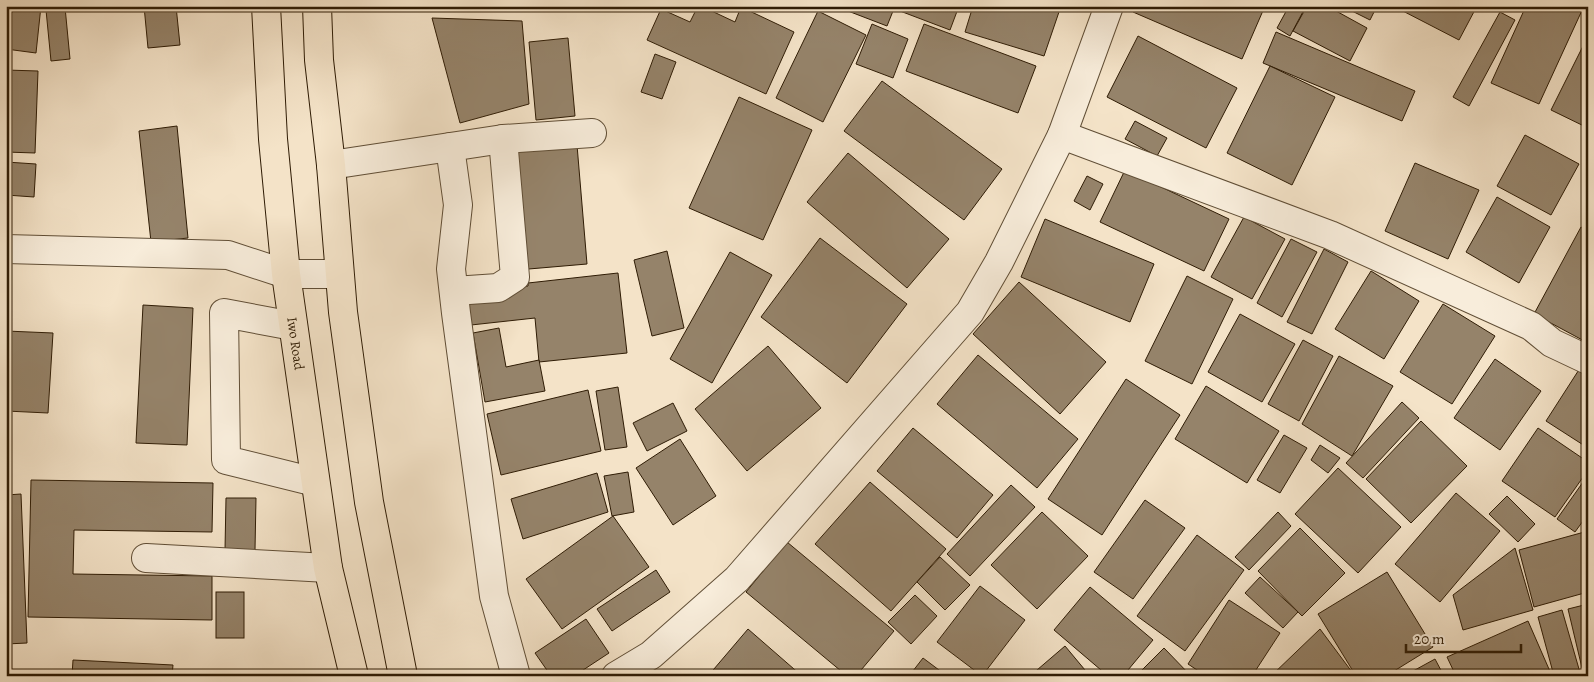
<svg xmlns="http://www.w3.org/2000/svg" width="1594" height="682" viewBox="0 0 1594 682" font-family="Alegreya,serif">
<style>
.building{fill:#95836a;stroke:#2f1c05}
.lines{fill:none;stroke-linecap:round;stroke-linejoin:round}
.minor-casing{stroke:#604e36;stroke-width:30}
.major-casing{stroke:#2f1c05;stroke-width:30}
.minor{stroke:#f8eddb;stroke-width:28}
.major{stroke:#f4e3c8;stroke-width:28}
.labels{text-anchor:middle;dominant-baseline:central;stroke-width:5;stroke-linejoin:round;paint-order:stroke}
.street-label{font-size:14px;fill:#2f1c05;stroke:#f8eddb}
</style>
<rect width="100%" height="100%" fill="#f4e3c8"/>
<filter id="stains"><feTurbulence type="fractalNoise" baseFrequency=".004" numOctaves="4"/><feColorMatrix values="0 0 0 0 .2 0 0 0 0 .09 0 0 0 0 .02 0 0 0 .5 -.17"/></filter>
<radialGradient id="worn" r=".72"><stop offset=".6" stop-color="#630" stop-opacity="0"/><stop offset="1" stop-color="#630" stop-opacity=".3"/></radialGradient>
<g class="building">
<path d="M6,6H41L36,53L6,49Z"/>
<path d="M144,6H176L180,45L148,48Z"/>
<path d="M698,6H701L735,22L741,7L794,32L766,94L647,40L661,9L690,22Z"/>
<path d="M835,6H895L887,26Z"/>
<path d="M902,6H959L950,30L900,11Z"/>
<path d="M973,6H1061L1044,56L965,32Z"/>
<path d="M1135,6H1265L1242,59L1133,12Z"/>
<path d="M1289,6H1306L1290,36L1277,28Z"/>
<path d="M1307,6H1327L1367,28L1350,61L1293,31Z"/>
<path d="M1342,6H1377L1370,20Z"/>
<path d="M1401,6H1477L1459,40L1399,9Z"/>
<path d="M1526,6H1584L1539,104L1491,83Z"/>
<path d="M65,7L70,59L51,61L46,10Z"/>
<path d="M818,11L866,35L823,122L776,98Z"/>
<path d="M1500,12L1515,20L1469,106L1453,97Z"/>
<path d="M432,18L522,21L529,104L460,123Z"/>
<path d="M872,24L908,39L893,78L856,64Z"/>
<path d="M924,24L1036,66L1018,113L906,71Z"/>
<path d="M1276,32L1415,91L1402,121L1263,63Z"/>
<path d="M1138,36L1237,88L1206,148L1107,97Z"/>
<path d="M1588,36V128L1551,110Z"/>
<path d="M568,38L575,116L536,120L529,42Z"/>
<path d="M655,54L676,62L662,99L641,92Z"/>
<path d="M1270,66L1335,97L1292,185L1227,153Z"/>
<path d="M6,70L38,71L35,153L6,152Z"/>
<path d="M882,81L1002,169L964,220L844,131Z"/>
<path d="M739,97L812,130L763,240L689,208Z"/>
<path d="M1135,121L1167,138L1157,156L1125,139Z"/>
<path d="M177,126L188,238L151,242L139,131Z"/>
<path d="M1525,135L1579,164L1551,215L1497,186Z"/>
<path d="M577,145L587,264L517,270L508,151Z"/>
<path d="M848,153L949,239L907,288L807,202Z"/>
<path d="M6,162L36,164L34,197L6,195Z"/>
<path d="M1415,163L1479,190L1448,259L1385,231Z"/>
<path d="M1125,170L1229,219L1204,271L1100,222Z"/>
<path d="M1087,176L1103,184L1090,210L1074,201Z"/>
<path d="M1497,197L1550,227L1519,283L1466,252Z"/>
<path d="M1244,217L1285,239L1252,299L1211,277Z"/>
<path d="M1045,219L1154,264L1130,322L1021,277Z"/>
<path d="M1581,227L1588,231V343L1534,314Z"/>
<path d="M820,238L907,304L847,383L761,317Z"/>
<path d="M1291,239L1317,252L1282,317L1257,303Z"/>
<path d="M1324,249L1348,262L1312,334L1287,322Z"/>
<path d="M667,251L684,328L652,336L634,260Z"/>
<path d="M730,252L772,275L712,383L670,359Z"/>
<path d="M1371,271L1419,301L1384,359L1335,329Z"/>
<path d="M618,273L627,353L539,362L535,318L471,325L468,294L528,286V283Z"/>
<path d="M1187,276L1233,299L1192,384L1145,361Z"/>
<path d="M1019,282L1106,362L1060,414L973,334Z"/>
<path d="M1443,304L1495,336L1452,404L1400,372Z"/>
<path d="M143,305L193,308L187,445L136,443Z"/>
<path d="M1240,314L1295,344L1262,402L1208,372Z"/>
<path d="M499,328L506,367L539,360L545,391L485,402L473,333Z"/>
<path d="M6,331L53,333L48,413L6,411Z"/>
<path d="M1303,340L1333,356L1299,421L1268,404Z"/>
<path d="M768,346L821,408L747,471L695,409Z"/>
<path d="M978,355L1078,439L1037,488L937,404Z"/>
<path d="M1339,356L1393,386L1352,456L1302,424Z"/>
<path d="M1495,359L1541,391L1500,450L1454,418Z"/>
<path d="M1582,365L1588,368V448L1546,421Z"/>
<path d="M1126,379L1180,415L1102,535L1048,499Z"/>
<path d="M1206,386L1279,431L1247,483L1175,439Z"/>
<path d="M618,387L627,447L605,450L596,391Z"/>
<path d="M588,390L601,451L501,475L487,414Z"/>
<path d="M1402,402L1419,418L1363,478L1346,463Z"/>
<path d="M673,403L687,431L647,451L633,423Z"/>
<path d="M1421,421L1467,466L1411,523L1366,479Z"/>
<path d="M913,428L993,495L957,538L877,471Z"/>
<path d="M1538,428L1588,462V470L1555,517L1502,481Z"/>
<path d="M1284,435L1307,448L1280,493L1257,480Z"/>
<path d="M680,439L716,496L673,525L636,468Z"/>
<path d="M1320,445L1340,458L1328,473L1311,460Z"/>
<path d="M1338,468L1401,527L1358,573L1295,514Z"/>
<path d="M628,472L634,512L612,516L604,476Z"/>
<path d="M597,473L608,512L523,539L511,499Z"/>
<path d="M1588,475V514L1575,532L1557,519Z"/>
<path d="M31,480L213,483L212,532L74,530L73,574L212,576V620L28,617Z"/>
<path d="M870,482L946,549L891,611L815,544Z"/>
<path d="M1011,485L1035,507L970,576L947,554Z"/>
<path d="M1456,493L1500,531L1440,602L1395,564Z"/>
<path d="M21,494L27,643L6,644V495Z"/>
<path d="M1507,496L1535,524L1518,542L1489,514Z"/>
<path d="M226,498H256L255,550H225Z"/>
<path d="M1145,500L1185,528L1133,599L1094,572Z"/>
<path d="M1042,512L1088,556L1037,609L991,565Z"/>
<path d="M1278,512L1291,526L1249,570L1235,557Z"/>
<path d="M613,516L649,567L562,629L526,579Z"/>
<path d="M1300,528L1345,573L1302,616L1258,571Z"/>
<path d="M1588,531V592L1534,607L1519,550Z"/>
<path d="M1197,535L1244,570L1185,651L1137,616Z"/>
<path d="M787,542L894,631L856,676H847L746,592Z"/>
<path d="M1515,548L1533,610L1463,630L1453,595Z"/>
<path d="M940,557L970,585L945,610L917,582Z"/>
<path d="M656,570L670,592L612,631L597,609Z"/>
<path d="M1387,572L1433,647L1386,676H1356L1318,614Z"/>
<path d="M1260,577L1298,612L1283,628L1245,593Z"/>
<path d="M980,586L1025,620L982,676L937,642Z"/>
<path d="M1090,587L1153,640L1123,676H1108L1054,630Z"/>
<rect x="216" y="592" width="28" height="46"/>
<path d="M915,595L937,616L911,644L888,622Z"/>
<path d="M1229,600L1280,633L1252,676H1206L1188,664Z"/>
<path d="M1588,604V667L1582,668L1568,609Z"/>
<path d="M1562,610L1581,676H1554L1538,617Z"/>
<path d="M586,619L609,653L574,676H551L535,653Z"/>
<path d="M1528,621L1552,676H1456L1447,657Z"/>
<path d="M748,629L802,676H708Z"/>
<path d="M1320,629L1355,676H1271Z"/>
<path d="M1065,646L1090,676H1030Z"/>
<path d="M1164,648L1191,676H1136Z"/>
<path d="M923,658L947,676H909Z"/>
<path d="M1435,659L1444,676H1404Z"/>
<path d="M73,660L173,665L172,676H72Z"/>
</g>
<g class="lines">
<g class="minor-casing">
<g id="minor">
<path d="M1062,135L1330,235L1531,326L1552,343L1588,360"/>
<path d="M450,147L458,205L451,269L456,313L494,596L516,676"/>
<path d="M331,165L503,139L592,133"/>
<path d="M6,249L228,255L286,274H339"/>
<path d="M454,291L498,288L515,277L503,139"/>
<path d="M293,326L224,313L226,460L315,482"/>
<path d="M146,558L328,568"/>
<path d="M616,676L651,655L737,579L970,312L999,262L1062,135L1109,6"/>
</g>
</g>
<g class="major-casing">
<g id="major">
<path id="s1" d="M266,6L273,139L286,274L328,568L354,676"/>
<path d="M317,6L319,60L331,165L343,312L369,502L403,676"/>
</g>
</g>
<use href="#minor" class="minor"/>
<use href="#major" class="major"/>
</g>
<g class="labels">
<g class="street-label">
<text stroke="none"><textPath href="#s1" startOffset="339">Iwo Road</textPath></text>
</g>
</g>
<rect width="1594" height="682" fill="none" stroke="#f4e3c8" stroke-width="25"/>
<rect x="8" y="8" width="1579" height="667" fill="none" stroke="#2f1c05" stroke-width="2.5"/>
<rect x="12" y="12" width="1569" height="657" fill="none" stroke="#2f1c05"/>
<path d="M1406 644v8h115v-8" fill="none" stroke="#2f1c05" stroke-width="2.5"/>
<text x="1414" y="644" font-size="15" fill="#2f1c05" stroke="#f8eddb" stroke-width="4" paint-order="stroke">20 m</text>
<rect width="100%" height="100%" filter="url(#stains)"/>
<rect width="100%" height="100%" fill="url(#worn)"/>
</svg>
